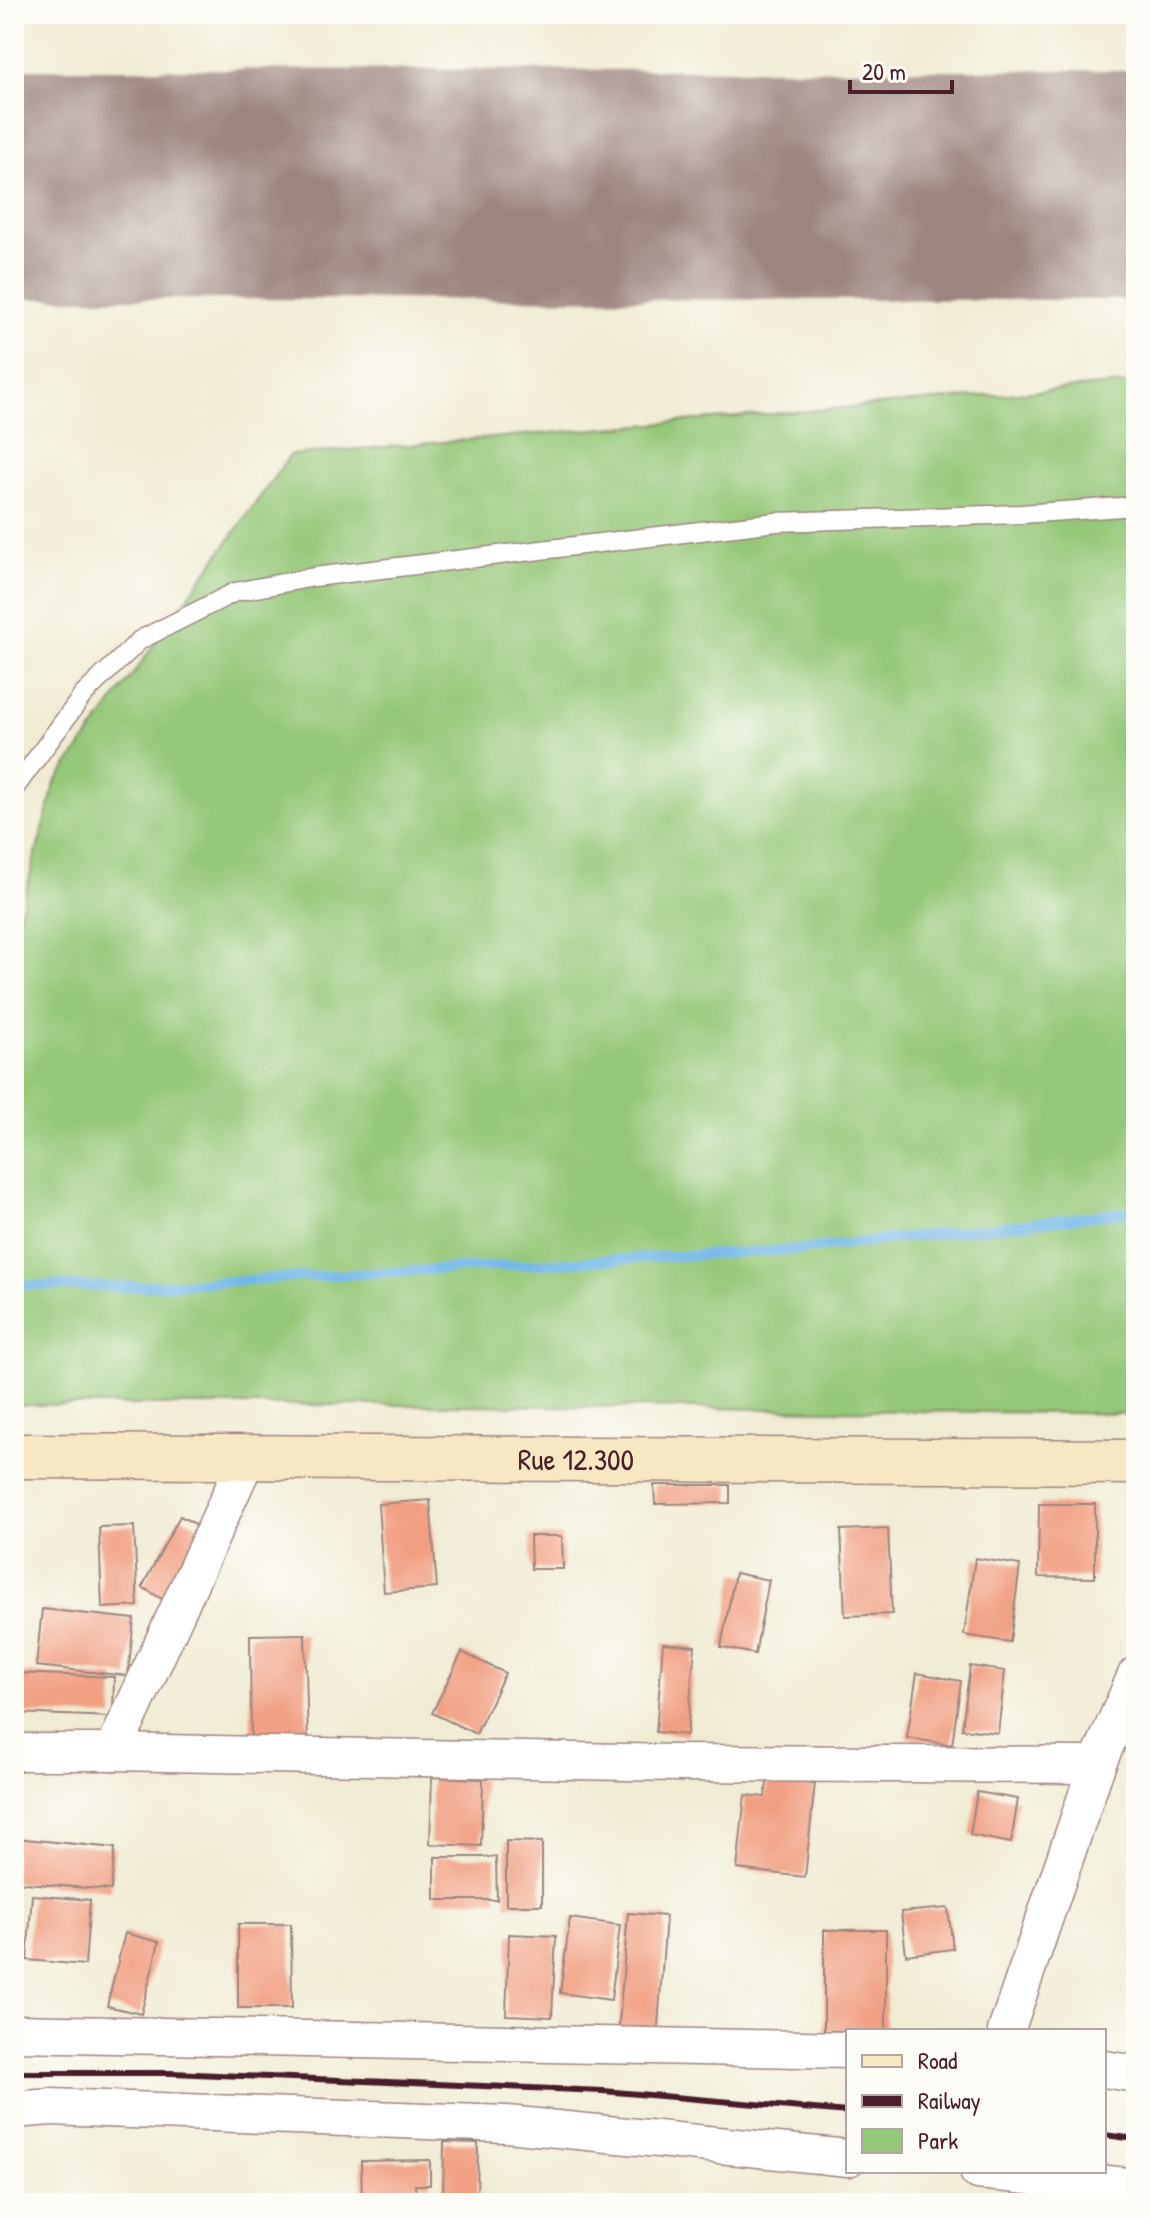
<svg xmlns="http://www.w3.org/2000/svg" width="1150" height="2217" viewBox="0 0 1150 2217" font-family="'Patrick Hand',sans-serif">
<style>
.green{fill:#95c778;stroke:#707352;stroke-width:2}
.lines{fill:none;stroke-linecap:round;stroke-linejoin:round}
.stream{stroke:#72b7e8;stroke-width:10}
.runway{stroke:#9d857f;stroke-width:230}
.building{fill:#f19f82}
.lane-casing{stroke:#9d857f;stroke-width:21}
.street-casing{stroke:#9d857f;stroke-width:39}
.secondary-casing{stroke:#9d857f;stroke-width:47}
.lane{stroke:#fff;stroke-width:18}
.street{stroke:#fff;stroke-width:36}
.secondary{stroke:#f7e8c3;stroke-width:44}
.rail{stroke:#4a1f2b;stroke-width:6}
.labels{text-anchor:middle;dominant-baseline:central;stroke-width:6;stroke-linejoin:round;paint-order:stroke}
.street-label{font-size:30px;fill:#4a1f2b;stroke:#fdfcf7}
</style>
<rect width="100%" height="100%" fill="#fdfcf7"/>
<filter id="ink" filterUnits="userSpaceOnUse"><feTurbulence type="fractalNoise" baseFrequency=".0125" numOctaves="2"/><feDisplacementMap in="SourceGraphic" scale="16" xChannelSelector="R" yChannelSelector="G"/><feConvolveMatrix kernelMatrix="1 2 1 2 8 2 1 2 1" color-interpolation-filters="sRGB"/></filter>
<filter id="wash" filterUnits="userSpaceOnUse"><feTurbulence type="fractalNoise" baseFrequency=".006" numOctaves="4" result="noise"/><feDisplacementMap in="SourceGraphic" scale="32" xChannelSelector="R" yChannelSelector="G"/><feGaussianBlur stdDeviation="1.8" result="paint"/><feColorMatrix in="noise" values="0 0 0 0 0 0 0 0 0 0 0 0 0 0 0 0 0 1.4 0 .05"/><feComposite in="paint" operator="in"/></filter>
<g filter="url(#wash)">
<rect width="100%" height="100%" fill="#f0ebd3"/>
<path class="green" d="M1136,383V1414L461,1405H14V936L55,783L290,455Z"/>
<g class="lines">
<path class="stream" d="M14,1285L123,1287L806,1249L1136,1211"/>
<path class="runway" d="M14,184L1136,185"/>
</g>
<g id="blocks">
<g class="building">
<path d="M654,1485H730V1503L655,1504Z"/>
<path d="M430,1500L437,1588L384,1592L378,1504Z"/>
<path d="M1039,1504H1095V1578L1038,1577Z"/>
<path d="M180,1516L203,1528L164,1600L142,1587Z"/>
<path d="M134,1526L138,1606L102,1608L99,1527Z"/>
<path d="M888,1528L892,1614L845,1616L841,1530Z"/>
<path d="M530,1536H562L563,1569H531Z"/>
<path d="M975,1558L1020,1565L1010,1642L964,1635Z"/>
<path d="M735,1573L769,1580L755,1654L721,1647Z"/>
<path d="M42,1609L134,1619L128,1676L36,1666Z"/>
<path d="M305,1634L308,1741L251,1742L250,1635Z"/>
<path d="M663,1643L695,1646L687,1735L656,1732Z"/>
<path d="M462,1652L505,1673L476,1734L432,1713Z"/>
<path d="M970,1666L1005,1671L998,1733L962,1729Z"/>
<path d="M14,1673L114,1677L113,1717L14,1713Z"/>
<path d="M917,1673L961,1681L952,1745L907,1738Z"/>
<path d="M432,1777L483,1779L481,1846L430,1844Z"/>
<path d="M768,1777L815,1783L805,1877L737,1869L745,1795L765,1797Z"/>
<path d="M977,1792L1018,1799L1011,1843L970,1835Z"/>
<path d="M15,1838L115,1848L111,1890L14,1882Z"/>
<path d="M506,1841L542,1842V1905H506Z"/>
<path d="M435,1857H496L497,1900H435Z"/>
<path d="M32,1895L90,1900L85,1965L27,1960Z"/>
<path d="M948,1908L953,1949L906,1955L901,1912Z"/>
<path d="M628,1913L666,1916L657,2040L618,2036Z"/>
<path d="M570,1918L620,1925L611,2000L560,1993Z"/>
<path d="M238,1924H291L292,2008H238Z"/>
<rect x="824" y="1930" width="62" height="101"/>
<path d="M125,1933L159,1942L141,2014L107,2006Z"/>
<path d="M509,1934L556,1936L552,2017L506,2015Z"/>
<path d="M444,2142L478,2143L477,2203H443Z"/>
<path d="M430,2160V2185H415L416,2203H362L361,2161Z"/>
<path d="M933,2197L961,2201V2203H932Z"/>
</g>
</g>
</g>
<g filter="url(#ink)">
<use href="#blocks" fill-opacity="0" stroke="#9d857f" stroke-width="2"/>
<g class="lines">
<g class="lane-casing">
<path id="lane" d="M14,789L83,695L140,640L235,592L314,577L776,522L1021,514L1136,506"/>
</g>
<g class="street-casing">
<g id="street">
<path d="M14,1752H113L677,1763L1097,1765"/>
<path d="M113,1752L247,1458"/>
<path d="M1006,2031L1097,1765L1136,1675"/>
<path d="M14,2033L848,2050"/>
<path d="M1104,2069L1136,2074"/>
<path d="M14,2110L51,2107L507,2124L848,2158"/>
<path d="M978,2171L1136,2187"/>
</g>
</g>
<g class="secondary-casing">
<g id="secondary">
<path id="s1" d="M14,1456L1136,1462"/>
</g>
</g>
<use href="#lane" class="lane"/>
<use href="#street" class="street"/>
<use href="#secondary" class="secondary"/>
<g class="rail">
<path d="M14,2073H172L603,2091L848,2112"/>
<path d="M1104,2135L1136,2139"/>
</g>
</g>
</g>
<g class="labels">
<g class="street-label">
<text stroke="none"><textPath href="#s1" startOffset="562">Rue 12.300</textPath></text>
</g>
</g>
<rect width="1150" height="2217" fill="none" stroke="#fdfcf7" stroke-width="48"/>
<rect x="846" y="2029" width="260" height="144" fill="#fdfcf7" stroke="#b5a4a5" stroke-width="2"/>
<rect x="862" y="2055" width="40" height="12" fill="#f7e8c3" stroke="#b5a4a5" stroke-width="2"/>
<text x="918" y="2069" font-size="24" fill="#4a1f2b">Road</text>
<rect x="862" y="2095" width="40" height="12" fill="#4a1f2b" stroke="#b5a4a5" stroke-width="2"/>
<text x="918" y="2109" font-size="24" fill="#4a1f2b">Railway</text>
<rect x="862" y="2129" width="40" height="24" fill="#95c778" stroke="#b5a4a5" stroke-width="2"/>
<text x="918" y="2149" font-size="24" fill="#4a1f2b">Park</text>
<path d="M850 80v12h102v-12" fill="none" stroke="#4a1f2b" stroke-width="4"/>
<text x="862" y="80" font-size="24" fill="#4a1f2b" stroke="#fdfcf7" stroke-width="6" paint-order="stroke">20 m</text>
</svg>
